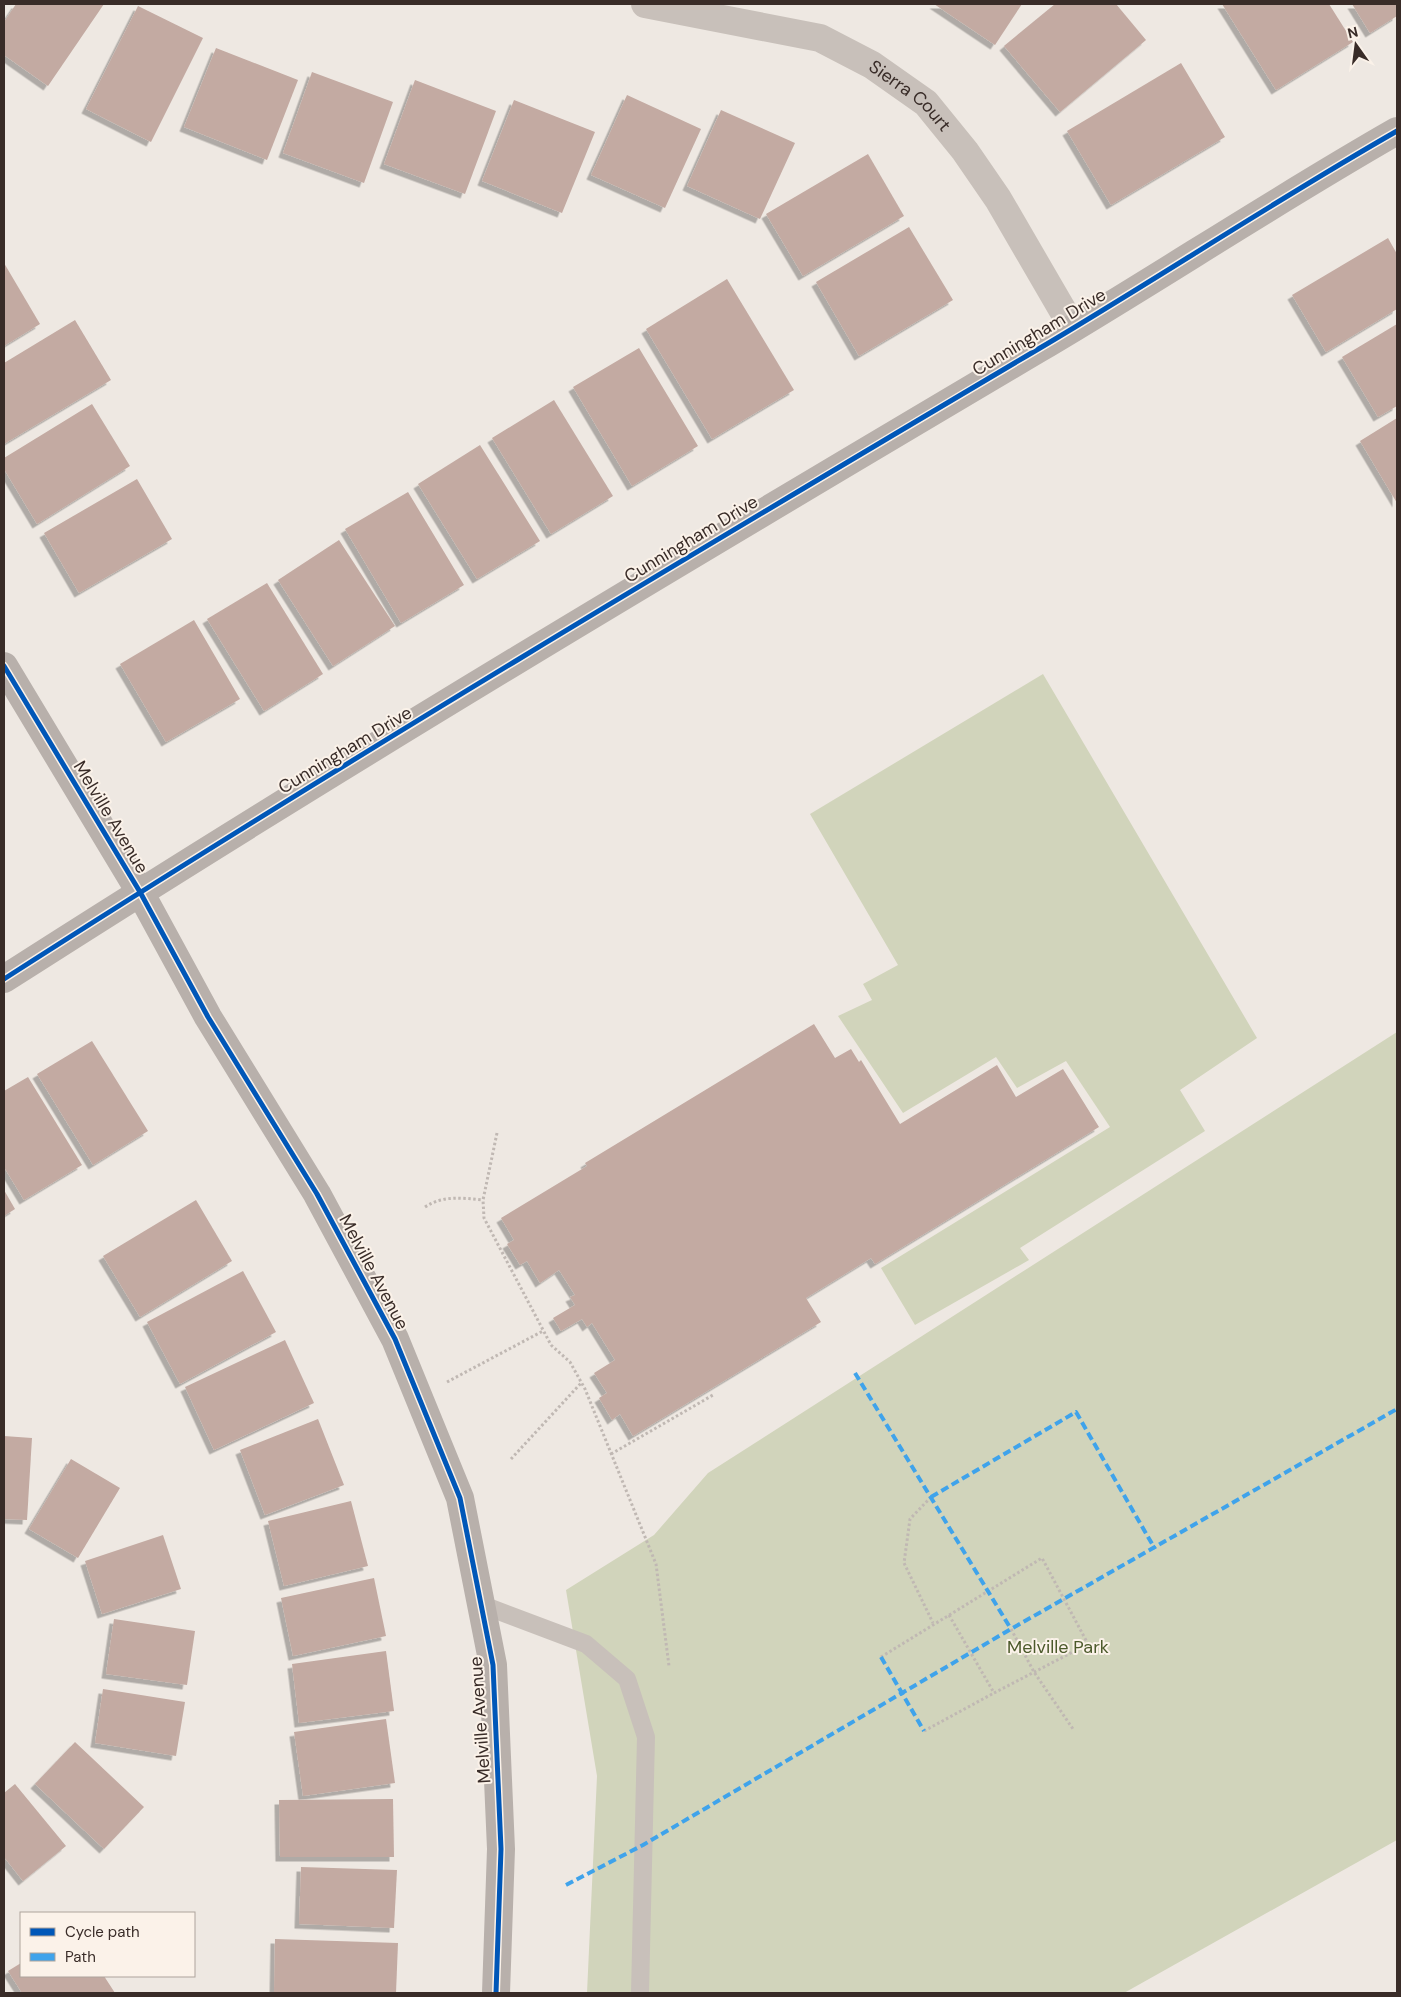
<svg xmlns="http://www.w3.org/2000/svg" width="1401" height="1997" viewBox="0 0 1401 1997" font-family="'DM Sans',sans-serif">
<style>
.green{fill:#d1d4bb}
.building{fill:#c3aaa2;filter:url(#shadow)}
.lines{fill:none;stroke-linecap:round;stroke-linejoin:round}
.path{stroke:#c0b8b3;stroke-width:3;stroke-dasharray:2.5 2.5;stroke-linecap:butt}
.lane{stroke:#c8c0ba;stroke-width:18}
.street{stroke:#c8c0ba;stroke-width:28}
.secondary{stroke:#b8b0ab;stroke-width:28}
.quiet{stroke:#3fa3eb;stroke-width:4;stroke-dasharray:8 4;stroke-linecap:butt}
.cycleway-casing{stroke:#fbf2e9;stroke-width:8}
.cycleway{stroke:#0057b8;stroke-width:5}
.labels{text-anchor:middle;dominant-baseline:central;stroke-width:4;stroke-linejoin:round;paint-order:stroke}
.street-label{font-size:18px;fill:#392c28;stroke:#fbf2e9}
.park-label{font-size:18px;fill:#4b592a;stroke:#fbf2e9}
</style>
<defs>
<filter id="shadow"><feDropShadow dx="-4.5" dy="4.5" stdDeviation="0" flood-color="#0004"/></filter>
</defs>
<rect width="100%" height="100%" fill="#eee8e2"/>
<g class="green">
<path d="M1043,674L1257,1038L1180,1090L1205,1131L1020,1248L1029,1260L915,1325L881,1268L1110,1127L1066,1061L1017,1088L996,1057L903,1113L838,1016L872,1000L863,984L898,965L810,814Z"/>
<path d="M1397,1032V1840L1124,1993H587L597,1776L566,1590L654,1535L708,1473Z"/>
</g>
<g class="building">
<path d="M16,4H104L48,86L4,55V22Z"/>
<path d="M934,4H1022L995,45Z"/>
<path d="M1055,4H1116L1146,40L1060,112L1004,46Z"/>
<path d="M1222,4H1329L1353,42L1276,90Z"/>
<path d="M1352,4H1397V16L1370,33Z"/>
<path d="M138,6L203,38L151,142L86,109Z"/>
<path d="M216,48L298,80L267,160L184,127Z"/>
<path d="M1181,63L1225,137L1111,205L1067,131Z"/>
<path d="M312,72L393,102L364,183L283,153Z"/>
<path d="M415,80L496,111L465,194L384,164Z"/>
<path d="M627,95L701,129L665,208L591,175Z"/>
<path d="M514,100L595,132L562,213L482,181Z"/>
<path d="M721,110L795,143L760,219L687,186Z"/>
<path d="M868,154L904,216L803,276L766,214Z"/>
<path d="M909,227L953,300L859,356L816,282Z"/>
<path d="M1388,238L1397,254V309L1326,352L1292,295Z"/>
<path d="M4,263L40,324L4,346Z"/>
<path d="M727,279L794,390L712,439L646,329Z"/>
<path d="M75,320L111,380L4,444V363Z"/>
<path d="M1397,324V406L1378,417L1342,357Z"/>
<path d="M639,348L698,446L632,486L573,387Z"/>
<path d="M554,400L613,496L551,534L492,438Z"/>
<path d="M92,404L130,466L37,524L4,469V458Z"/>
<path d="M1397,418V503L1360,441Z"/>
<path d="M480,445L540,541L477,579L418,484Z"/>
<path d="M137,479L172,539L79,593L44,533Z"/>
<path d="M408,492L464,585L401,623L345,529Z"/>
<path d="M339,540L395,626L333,666L278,580Z"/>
<path d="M267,583L323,674L264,711L207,619Z"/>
<path d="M194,620L240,699L166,742L120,664Z"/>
<path d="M814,1024L835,1058L851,1049L859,1062L861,1060L900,1124L997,1065L1016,1097L1063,1069L1099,1127L875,1264L871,1258L806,1298L821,1322L633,1436L620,1414L612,1420L599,1398L607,1393L594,1373L615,1360L592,1323L587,1327L582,1319L561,1331L553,1318L575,1305L570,1297L575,1295L559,1270L540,1283L527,1261L520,1265L507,1244L514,1240L501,1218L587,1166L585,1163Z"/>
<path d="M92,1041L148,1131L93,1165L37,1074Z"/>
<path d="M28,1077L82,1165L24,1200L4,1167V1091Z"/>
<path d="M4,1190L15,1209L4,1216Z"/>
<path d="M196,1200L232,1261L140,1317L103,1256Z"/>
<path d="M243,1271L276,1332L180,1384L147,1322Z"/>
<path d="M285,1340L314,1403L214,1450L185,1387Z"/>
<path d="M318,1419L344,1485L265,1515L240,1450Z"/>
<path d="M4,1436L32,1438L27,1520L4,1519Z"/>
<path d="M71,1459L120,1488L78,1558L29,1529Z"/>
<path d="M351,1501L368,1566L284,1586L268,1521Z"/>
<path d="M163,1535L181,1589L102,1614L85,1561Z"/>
<path d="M374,1578L386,1636L293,1656L281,1598Z"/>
<path d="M114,1619L195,1631L187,1685L106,1674Z"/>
<path d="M386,1651L394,1711L299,1723L292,1664Z"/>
<path d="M103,1689L185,1702L176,1756L95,1743Z"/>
<path d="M386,1719L395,1783L303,1796L294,1732Z"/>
<path d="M75,1742L144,1807L104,1849L35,1784Z"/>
<path d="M15,1784L66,1846L23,1881L4,1857V1793Z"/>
<path d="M393,1799L394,1857H280L279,1800Z"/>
<path d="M301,1867L397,1870L394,1928L299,1924Z"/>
<path d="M275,1939L398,1943L396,1993H274Z"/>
<path d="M21,1963V1976H104L115,1993H22L8,1971Z"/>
</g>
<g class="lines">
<g class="path">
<path d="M497,1133L483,1200L484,1218L551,1345L570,1362L585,1389L656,1564L669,1666"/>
<path d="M425,1207C443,1195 462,1198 483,1200"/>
<path d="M447,1382L543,1331"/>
<path d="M611,1454L713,1395"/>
<path d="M511,1459L582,1382"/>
<path d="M931,1497L910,1519L904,1563L933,1623"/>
<path d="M1011,1629L1034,1672L1073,1729"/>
<path d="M881,1657L1042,1558L1088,1644L994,1693L949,1615"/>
<path d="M924,1731L994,1693"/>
</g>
<path class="lane" d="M480,1604L586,1644L627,1679L646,1737L640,1993"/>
<path class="street" id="s1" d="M645,4L820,38L872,65L926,103L965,151L998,199L1073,328"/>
<g class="secondary">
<path d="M4,666L140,892L208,1017L317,1194L395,1339L460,1498L493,1665L501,1849L496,1993"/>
<path d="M4,979C344,761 692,554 1040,348C1160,277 1276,200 1397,131"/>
</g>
<g class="quiet">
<path d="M855,1373L1011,1629"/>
<path d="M931,1497L1076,1412L1155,1549"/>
<path d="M881,1657L924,1731"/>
<path d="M566,1885L643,1845L1011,1629L1397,1409"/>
</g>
<g class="cycleway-casing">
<g id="cycleway">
<path d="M4,666L140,892L208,1017L317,1194L395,1339L460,1498L493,1665L501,1849L496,1993"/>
<path d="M4,979C344,761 692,554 1040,348C1160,277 1276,200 1397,131"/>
</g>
</g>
<use href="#cycleway" class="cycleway"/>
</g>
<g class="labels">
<g class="street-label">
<text stroke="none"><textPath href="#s1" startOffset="286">Sierra Court</textPath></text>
<text transform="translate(1039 332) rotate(-31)">Cunningham Drive</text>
<text transform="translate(691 539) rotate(-31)">Cunningham Drive</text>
<text transform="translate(345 750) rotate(-31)">Cunningham Drive</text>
<text transform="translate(111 817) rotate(59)">Melville Avenue</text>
<text transform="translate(374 1272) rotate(62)">Melville Avenue</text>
<text transform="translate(480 1720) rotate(-94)">Melville Avenue</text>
</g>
<g class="park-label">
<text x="1058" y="1647">Melville Park</text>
</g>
</g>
<rect width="1401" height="1997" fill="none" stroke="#392c28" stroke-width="10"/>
<rect x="20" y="1912" width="175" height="65" fill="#fbf2e9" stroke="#ada39c"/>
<rect x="30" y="1928" width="25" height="8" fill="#0057b8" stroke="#ada39c"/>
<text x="65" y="1937" font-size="15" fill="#392c28">Cycle path</text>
<rect x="30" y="1953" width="25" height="8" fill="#3fa3eb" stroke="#ada39c"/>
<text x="65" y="1962" font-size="15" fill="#392c28">Path</text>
<g transform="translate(1356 45) rotate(346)" stroke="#fbf2e9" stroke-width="4" paint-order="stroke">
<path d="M0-4L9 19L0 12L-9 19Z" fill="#392c28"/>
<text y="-8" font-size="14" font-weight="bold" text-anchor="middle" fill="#392c28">N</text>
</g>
</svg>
